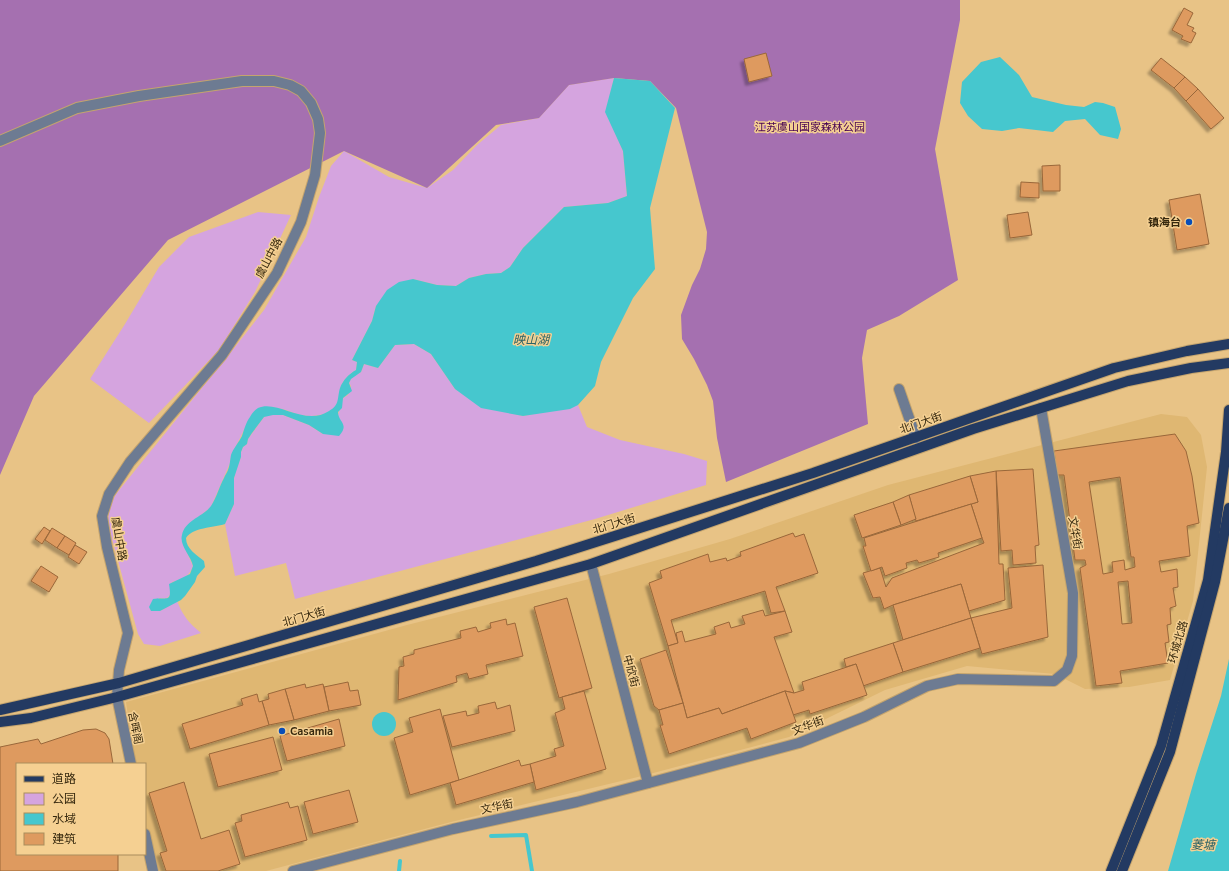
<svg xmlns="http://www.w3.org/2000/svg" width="1229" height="871" viewBox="0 0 1229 871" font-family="'Nunito Sans','Noto Sans SC',sans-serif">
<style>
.built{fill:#dfb772}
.green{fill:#d5a4df}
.forest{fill:#a570b0}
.water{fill:#46c7ce}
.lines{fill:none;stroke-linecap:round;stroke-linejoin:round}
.stream{stroke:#46c7ce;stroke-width:4}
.building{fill:#de9a5f;stroke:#99673a;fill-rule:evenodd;filter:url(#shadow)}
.minor-casing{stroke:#c4a46e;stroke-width:12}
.major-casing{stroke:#c4a46e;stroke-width:12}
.minor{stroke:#6d7b92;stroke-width:10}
.major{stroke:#233a62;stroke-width:10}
.poi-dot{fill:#094db8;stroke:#f5d092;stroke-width:1.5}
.labels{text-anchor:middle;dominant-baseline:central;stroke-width:3;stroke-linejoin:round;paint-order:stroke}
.park-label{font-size:11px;fill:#460053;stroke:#f5d092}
.poi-label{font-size:11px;font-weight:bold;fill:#36280e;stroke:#f5d092;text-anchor:end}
.street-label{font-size:11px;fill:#36280e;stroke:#f5d092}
.water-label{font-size:12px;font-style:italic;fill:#2d6265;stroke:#f5d092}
</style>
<defs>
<filter id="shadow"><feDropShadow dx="-3.5" dy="3.5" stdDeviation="1" flood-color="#0004"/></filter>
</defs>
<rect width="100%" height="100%" fill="#e8c386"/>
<path class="built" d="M1161,414L1187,417L1201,435L1207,467L1193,601L1170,680L1129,687L1085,689L1055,674L967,666L885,690L789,737L642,776L451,822L266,871H157L145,825V764H135L126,702L407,625L609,574L730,539L888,485Z"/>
<g class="green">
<path d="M614,78L606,112L623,151L627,196L608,203L564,207L523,248L510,267L501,273L486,274L469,278L456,286L437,285L413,279L376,306L372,321L352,360L357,362L356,370C348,375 341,382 340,391C339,394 340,398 339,401C335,412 321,416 310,416C301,416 294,413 286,410C279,408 271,407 264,407L245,428L232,454L230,463L211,507L184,529L185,548L193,566C189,577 182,580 172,582L170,589L171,592C169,599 165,599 159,598L160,611L177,601C183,616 189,623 201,633L160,646L144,644L138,634L108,524C108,512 110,505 116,494L235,347L264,310L306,237L319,197L331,166L344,151L389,177L427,188L453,170L477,145L501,125L539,118L569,85Z"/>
<path d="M258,212L291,215L255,292L219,350L149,423L90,379L125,324L159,267L189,237Z"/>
<path d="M414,344L431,354L455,389L502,411L523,416L578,405L587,427L620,440L684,454L707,461L706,485L595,519L295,599L286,563L235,576L225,524L234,504L233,486L235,472L241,457V452L243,447L247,444L248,439L264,417L268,415H283L309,425L323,434L338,415L343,398L348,395L351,386L349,383L351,378L361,372L364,364L378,368L395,345Z"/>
</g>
<path class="forest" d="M0,0H960V20L935,149L958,280L899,316L867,330L862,358L868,424L726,482L717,438L713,401L707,385L694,359L682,339L681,315L692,285L700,269L706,249L707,232L676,108L650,81L614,78L569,85L539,118L496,125L427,188L344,151L168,240L34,396L0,475Z"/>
<g class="water">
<path d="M1000,57L1019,75L1032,97L1066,105L1084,107L1095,102L1103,103L1115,107L1121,129L1118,139L1100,135L1085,119L1065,121L1053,132L1019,128L1002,131L982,129L968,116L960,103L962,82L981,62Z"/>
<path d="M614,78L650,81L675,108L650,208L655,269L633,298L601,362L595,386L578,405L570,409L523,416L481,408L455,389L431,354L414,344L395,345L378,368L364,364L361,372L351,379L349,383L352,391L343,398L342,408L338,412C338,422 350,424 339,436L323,434L309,425L283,415H273L264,417L252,433L248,439L247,444L243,447L241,452V457L234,478V504L225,524C213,528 193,527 186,538C186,549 197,555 204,561L205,567L197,576L195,582L185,596L181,600L160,611H151L149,607L153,599C168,597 172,603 169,584L190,574L193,566C191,556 179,545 182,535C185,520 203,517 211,506C217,497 219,487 224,478C225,475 227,473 228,470C230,465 230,460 231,455C233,449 239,442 242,436C244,430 246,422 250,417C252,413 255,410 258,408C277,399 305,427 329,411C340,405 337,398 340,388C343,380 349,374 356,370L357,362L352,360L372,321L376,306L387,290L399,282L413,279L437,285L456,286L469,278L486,274L501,273L510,267L523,248L564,207L608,203L627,196L623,151L605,112Z"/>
<path d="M1229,659V871H1168L1196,774L1221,696Z"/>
<circle cx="384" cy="724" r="12"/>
</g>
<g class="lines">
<g class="stream">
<path d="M491,836L526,835L532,871"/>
<path d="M399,871L400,861"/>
</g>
</g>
<g class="building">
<path d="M1184,8L1193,13L1187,25L1194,28L1192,31L1196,33L1191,43L1181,39L1183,36L1172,30Z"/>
<path d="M766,53L772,76L749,82L744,59Z"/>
<path d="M1161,58L1185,77L1174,88L1151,70Z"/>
<path d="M1185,77L1198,89L1186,101L1174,88Z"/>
<path d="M1198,89L1224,118L1211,129L1186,101Z"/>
<path d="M1060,165V191H1043L1042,166Z"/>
<path d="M1021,182L1039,183V198L1020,197Z"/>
<path d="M1200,194L1209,244L1177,250L1169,200Z"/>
<path d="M1028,212L1032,235L1010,238L1007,215Z"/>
<path d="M1175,434L1186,451L1192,476L1199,523L1187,526L1190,556L1159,561L1161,572L1177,569L1178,587L1173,588L1176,606L1170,608L1171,624L1167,625L1169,642L1165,643L1168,663L1120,671L1122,683L1096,686L1080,568L1086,565L1085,560H1075L1064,475H1057L1054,451ZM1120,477L1131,557H1134L1135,567L1125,570L1124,560L1112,562L1113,572L1103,574L1089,482ZM1128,581L1132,623L1122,624L1118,582Z"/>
<path d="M1033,469L1039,545L1035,546L1036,563L1013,565L1012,550L1001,551L996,471Z"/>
<path d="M996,471L999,564H1003L1005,600L969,611L961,584L893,605L884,609L880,597L873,598L863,573L880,568L886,587L892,578L984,543L982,538L971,504L978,502L970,476Z"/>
<path d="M970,476L978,502L916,521L909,495Z"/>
<path d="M909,495L916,519L901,525L893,502Z"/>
<path d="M893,502L901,525L862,538L854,515Z"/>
<path d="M971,504L982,538L938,553L939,557L919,563L917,560L906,563L907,568L885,576L882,567L871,571L863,546H866L864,538Z"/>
<path d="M44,527L50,531L42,544L35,539Z"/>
<path d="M52,528L65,536L57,548L45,540Z"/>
<path d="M793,533L795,537L804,534L818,573L776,587L785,611L771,613L765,591L671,620L678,643L668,646L649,583L662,578L660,571L708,554L710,562L726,558L727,561L741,556L740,552Z"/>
<path d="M65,536L76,543L69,555L57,548Z"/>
<path d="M75,545L87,552L79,564L68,557Z"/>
<path d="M1043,565L1048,637L982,654L971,618L1012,608L1008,568Z"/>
<path d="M41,566L58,577L49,592L31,581Z"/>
<path d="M961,584L971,618L903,640L893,605Z"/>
<path d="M567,598L592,688L559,698L534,607Z"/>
<path d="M763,610L765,616L785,611L792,632L774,637L794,693L785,691L722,714L719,708L687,718L668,646L678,643L676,633L682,631L685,642L716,634L714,627L729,622L731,628L745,624L742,616Z"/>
<path d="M971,618L980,648L903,672L893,643Z"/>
<path d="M506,619L507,625L515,623L523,656L486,665L488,674L469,679L467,673L456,676L457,682L398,700L399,667L404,666L403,657L414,654V650L461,638L460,631L476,627L478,632L491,628L490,623Z"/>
<path d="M893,643L903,672L863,686L856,664L846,667L844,659Z"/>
<path d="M666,650L683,703L659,710L654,706L640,659Z"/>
<path d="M856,664L867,695L810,714L809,710L793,715L785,691L794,693L804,690L802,682Z"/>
<path d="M348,682L350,691L358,690L361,705L329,711L324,687Z"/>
<path d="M305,684L306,688L323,684L329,711L294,720L285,689Z"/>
<path d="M285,689L294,720L269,725L262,701L269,699L268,694Z"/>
<path d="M584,691L606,769L536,790L530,764L556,756L554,749L564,746L555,713L565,709L562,697Z"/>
<path d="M785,691L796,722L751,739L747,728L669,754L660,725H663L659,710L683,703L687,718L719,708L722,714Z"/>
<path d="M257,694L259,702L262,701L269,725L190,749L182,724L243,705L241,699Z"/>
<path d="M495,702L497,709L510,705L515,731L452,747L443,716L466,711L467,716L479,713L478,706Z"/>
<path d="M440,709L459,780L410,795L394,738L413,732L409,718Z"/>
<path d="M339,719L345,746L287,761L280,736Z"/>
<path d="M96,729L105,733L109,739L113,764H17V854H118V871H0V747L38,739L41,744L83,730Z"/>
<path d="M273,737L282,770L218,787L209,754Z"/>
<path d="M519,760L521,766L530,764L534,782L456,805L450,783Z"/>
<path d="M184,782L201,839L229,830L240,864L218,871H166L160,853L167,851L149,793Z"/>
<path d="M349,790L358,822L313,834L304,802Z"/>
<path d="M288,802L290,808L298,806L307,840L245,857L235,823L242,821L241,815Z"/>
</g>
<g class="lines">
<g class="minor-casing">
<g id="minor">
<path d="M0,141L77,108L139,96L242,81H274L290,85L301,91L311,103L318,119L320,133L315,175L301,222L277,273L222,355L130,462L109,494L102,516L107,547L128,633L119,670L117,697L131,764"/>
<path d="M899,389L916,438"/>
<path d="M591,564L648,783"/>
<path d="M145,834L153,871"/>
<path d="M293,871L453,829L577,802L799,743L864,717L927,686L958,679L1054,681L1067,670L1072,656L1073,593L1041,408"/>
</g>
</g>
<g class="major-casing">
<g id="major">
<path d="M0,710L119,683L536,561L813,473L1114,368L1187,351L1229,344"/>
<path d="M0,722L31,718L117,697L591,564L973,429L1128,381L1191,368L1229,363"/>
<path d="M1111,871L1161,746L1208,580L1226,452L1229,410"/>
<path d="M1122,871L1170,752L1215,582L1229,508"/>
</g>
</g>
<use href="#minor" class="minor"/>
<use href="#major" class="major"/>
</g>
<g class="poi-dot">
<circle cx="1189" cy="222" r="4"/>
<circle cx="282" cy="731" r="4"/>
</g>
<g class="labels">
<g class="park-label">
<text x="810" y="127">江苏虞山国家森林公园</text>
</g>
<g class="poi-label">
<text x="1181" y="222">镇海台</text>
<text x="290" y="731" text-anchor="start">Casamia</text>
</g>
<g class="street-label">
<text transform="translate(269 258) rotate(-62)">虞山中路</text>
<text transform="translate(921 423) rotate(-19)">北门大街</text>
<text transform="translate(614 524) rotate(-17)">北门大街</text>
<text transform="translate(1075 533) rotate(80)">文华街</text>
<text transform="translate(119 539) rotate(81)">虞山中路</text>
<text transform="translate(304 617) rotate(-16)">北门大街</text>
<text transform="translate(1178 642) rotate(-74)">环城北路</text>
<text transform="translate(631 671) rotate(75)">中欣街</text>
<text transform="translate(808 726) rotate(-21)">文华街</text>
<text transform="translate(135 728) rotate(78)">含晖阁</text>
<text transform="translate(497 807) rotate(-12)">文华街</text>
</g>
<g class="water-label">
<text x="531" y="340">映山湖</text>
<text x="1203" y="845">菱塘</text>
</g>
</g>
<rect x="16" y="763" width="130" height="92" fill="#f5d092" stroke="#a98d5d"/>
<rect x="24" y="776" width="20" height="6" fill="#233a62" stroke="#a98d5d"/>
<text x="52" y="783" font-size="12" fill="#36280e">道路</text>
<rect x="24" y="793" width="20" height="12" fill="#d5a4df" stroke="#a98d5d"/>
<text x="52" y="803" font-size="12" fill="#36280e">公园</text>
<rect x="24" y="813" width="20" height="12" fill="#46c7ce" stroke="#a98d5d"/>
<text x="52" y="823" font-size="12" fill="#36280e">水域</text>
<rect x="24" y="833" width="20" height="12" fill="#de9a5f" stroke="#a98d5d"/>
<text x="52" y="843" font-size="12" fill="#36280e">建筑</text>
</svg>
